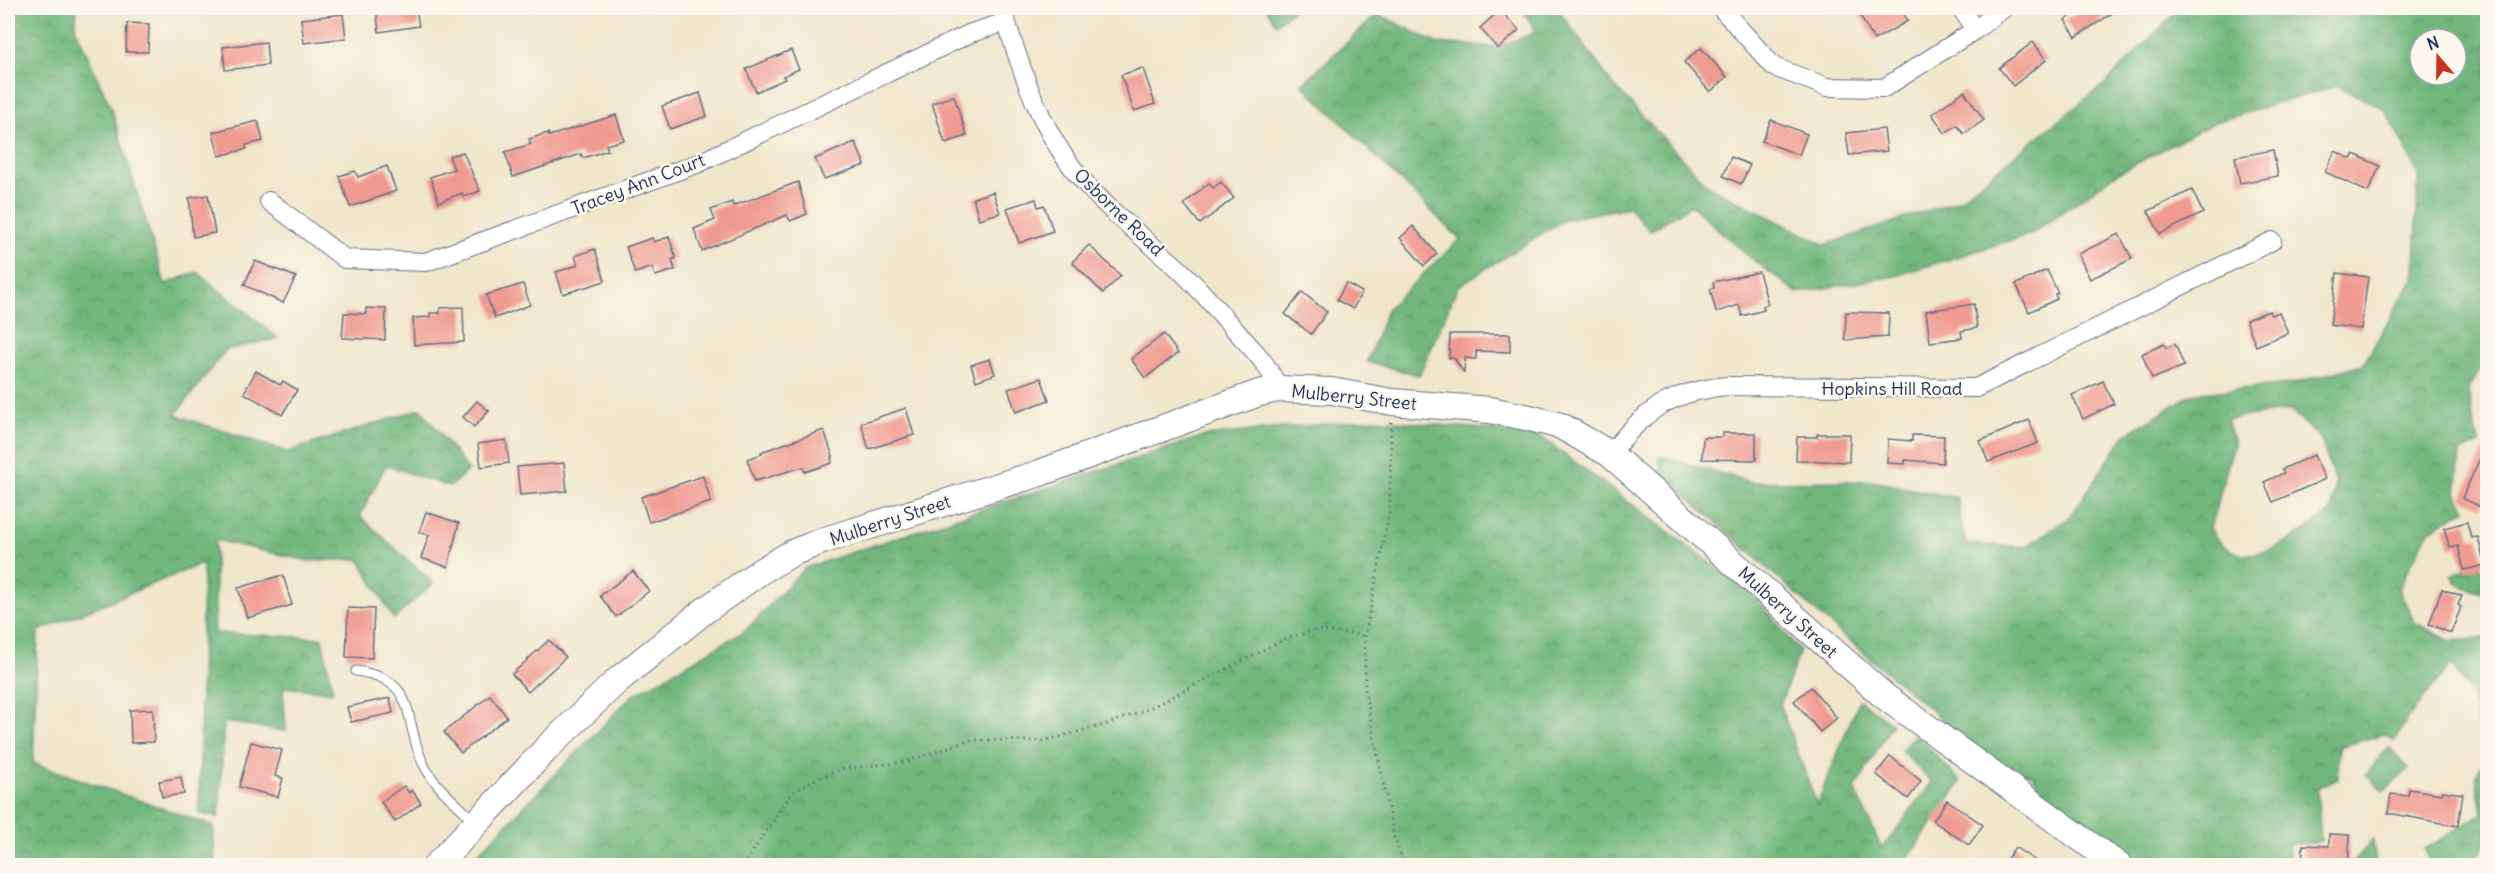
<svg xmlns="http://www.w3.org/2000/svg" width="2495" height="873" viewBox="0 0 2495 873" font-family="Delius,sans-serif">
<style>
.forest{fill:url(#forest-crowns);stroke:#46746e;stroke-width:1.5;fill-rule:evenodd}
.building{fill:#f09b92}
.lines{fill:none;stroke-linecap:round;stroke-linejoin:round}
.lane-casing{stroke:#666f84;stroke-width:11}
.street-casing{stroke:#666f84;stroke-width:20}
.secondary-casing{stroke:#666f84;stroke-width:28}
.path{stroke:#666f84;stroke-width:3;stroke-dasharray:1.5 4.5;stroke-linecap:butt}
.lane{stroke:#fff;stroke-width:9}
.street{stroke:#fff;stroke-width:18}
.secondary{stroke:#fff;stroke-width:26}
.labels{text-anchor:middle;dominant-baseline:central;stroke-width:5;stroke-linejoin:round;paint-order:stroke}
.street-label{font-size:18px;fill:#1b2f5e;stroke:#fbf7ec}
</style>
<defs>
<pattern id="forest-crowns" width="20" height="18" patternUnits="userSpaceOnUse" patternTransform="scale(1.5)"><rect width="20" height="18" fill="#72b87d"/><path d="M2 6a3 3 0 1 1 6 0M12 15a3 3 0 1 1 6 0" fill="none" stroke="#5d966a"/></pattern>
</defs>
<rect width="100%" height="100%" fill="#fbf7ec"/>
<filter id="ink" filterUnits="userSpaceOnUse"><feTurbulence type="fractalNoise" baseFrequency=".0167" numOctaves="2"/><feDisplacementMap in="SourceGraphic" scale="12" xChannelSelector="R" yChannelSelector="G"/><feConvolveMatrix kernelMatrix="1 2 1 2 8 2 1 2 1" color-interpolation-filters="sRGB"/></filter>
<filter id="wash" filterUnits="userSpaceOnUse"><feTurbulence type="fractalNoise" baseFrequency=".008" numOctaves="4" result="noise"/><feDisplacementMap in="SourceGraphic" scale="24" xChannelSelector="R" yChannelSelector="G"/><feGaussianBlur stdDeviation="1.35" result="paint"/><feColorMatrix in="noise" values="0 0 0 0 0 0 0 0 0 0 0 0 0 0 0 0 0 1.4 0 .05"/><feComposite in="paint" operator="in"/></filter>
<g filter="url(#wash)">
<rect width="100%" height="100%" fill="#f0e6ca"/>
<g class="forest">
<path d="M8,8H77L75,27L111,108L165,284L197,272L278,338L226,350L175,415L287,452L421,409L468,470L450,487L386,465L360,516L433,583L394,619L359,559L309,561L215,540V633L322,638L333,692L283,687L286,731L224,722L219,817L199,813L203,563L38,631L33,763L213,826L215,865H8Z"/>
<path d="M1266,8H1296L1276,24Z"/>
<path d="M1521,8H1557L1613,85L1708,186L1825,245L1959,200L2107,82L2180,8H2487V359L2468,388L2475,430L2480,443L2460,452L2456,493L2466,509L2429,530L2398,589L2415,623L2450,641L2487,638L2488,835L2483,850L2467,865L2431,866L2425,849L2482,814L2476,774L2485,762L2473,695L2451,665L2408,717L2395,741L2384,734L2339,747L2338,778L2317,788L2321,841L2288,845L2290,865H2131L2054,814L2032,775L1994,763L1833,627L1661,473L1660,456L1751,482L1872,481L1957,498L1965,544L2026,547L2070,517L2125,435L2192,394L2290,384L2363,365L2415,275L2418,174L2385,109L2337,86L2215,122L2118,173L2031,234L1895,276L1797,293L1748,256L1691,205L1650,231L1629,207L1565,219L1458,286L1419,375L1367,362L1387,309L1460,239L1302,84L1378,14L1436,43L1497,47L1537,32ZM2420,39H2456V75H2420ZM2291,410L2321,439L2335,483L2332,510C2298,536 2240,585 2210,528L2234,444L2227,419Z"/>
<path d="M1374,419L1537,434L1755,596L1800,651L1780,705L1817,805L1859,700L1892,724L1855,789L1882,849L1932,782L1901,751L1915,734L1961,782L1903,865L466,866L632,696L745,631L805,568L1204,436Z"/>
<path d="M2476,564L2487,573V595L2459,585L2452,575Z"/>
<path d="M2389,747L2409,769L2384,791L2366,775Z"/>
<path d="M2373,839L2376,865H2351Z"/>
</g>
<g id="blocks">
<g class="building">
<path d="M376,8H416L419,26L379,32Z"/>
<path d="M1867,8H1874L1877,13L1886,8H1900L1908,21L1874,40L1858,12Z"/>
<path d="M2084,8H2120L2076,37L2065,20Z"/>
<path d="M1500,10L1519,30L1498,49L1480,28Z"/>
<path d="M343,14L346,38L304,43L301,19Z"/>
<path d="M127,23L149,24L148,52H126Z"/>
<path d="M266,42L268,65L225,70L223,47Z"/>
<path d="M2033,42L2046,60L2013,86L1999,68Z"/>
<path d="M1701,48L1727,77L1710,92L1684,62Z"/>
<path d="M791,50L799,69L783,76L785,79L756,92L746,69Z"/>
<path d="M1143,68L1155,104L1134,111L1121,75Z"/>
<path d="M1964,91L1984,120L1964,134L1957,125L1945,133L1932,114Z"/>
<path d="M700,93L707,116L670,129L662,106Z"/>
<path d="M954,96L967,136L945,143L932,103Z"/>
<path d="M616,115L624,140L606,145L608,150L583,158L581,154L513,177L505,152L531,144L529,139L548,133L549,136Z"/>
<path d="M1771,120L1807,134L1799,155L1762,141Z"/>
<path d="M258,121L263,141L246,145L247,149L219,156L213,132Z"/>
<path d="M1884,129L1887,151L1849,155L1846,133Z"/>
<path d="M855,142L865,165L824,179L815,159Z"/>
<path d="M2273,150L2278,176L2240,183L2235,157Z"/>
<path d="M2335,151L2351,159L2354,154L2380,166L2368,192L2325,172Z"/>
<path d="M463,152L480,191L463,197L462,193L439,202L430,177L454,169L449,156Z"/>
<path d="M1731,157L1750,165L1741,184L1723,176Z"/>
<path d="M387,166L396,191L350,207L339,176L355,171L358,177Z"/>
<path d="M798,182L807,214L790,221L787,215L702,251L694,229L715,220L711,210L732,202L733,206Z"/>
<path d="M1221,182L1234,198L1200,224L1184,204L1209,183L1213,188Z"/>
<path d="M2192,190L2203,213L2160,234L2148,211Z"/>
<path d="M993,192L1000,213L979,219L973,198Z"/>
<path d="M208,195L215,233L193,237L189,198Z"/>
<path d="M1036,199L1038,207L1044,205L1053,231L1019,243L1007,208Z"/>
<path d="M1413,226L1437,254L1424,266L1400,238Z"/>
<path d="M2119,234L2132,259L2090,279L2078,254Z"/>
<path d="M669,237L676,258L672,260L675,270L655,276L652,267L635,273L626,247L652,238L654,242Z"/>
<path d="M1089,245L1121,276L1103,293L1072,262Z"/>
<path d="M595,249L605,281L563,294L556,272L578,265L575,256Z"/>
<path d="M255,261L296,277L283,303L244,285Z"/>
<path d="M2047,270L2058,293L2055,294L2057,299L2029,312L2016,284Z"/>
<path d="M1759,272L1768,304L1763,306L1764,310L1742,316L1739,305L1716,312L1710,289L1714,288L1713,282Z"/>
<path d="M2337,273L2368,277L2361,329L2330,325Z"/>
<path d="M1346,283L1362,292L1353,309L1337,300Z"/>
<path d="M523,284L530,305L495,318L486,295Z"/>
<path d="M1302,292L1327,312L1311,334L1285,314Z"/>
<path d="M1974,304L1977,328L1961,331L1962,338L1930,342L1926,311Z"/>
<path d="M463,307L464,342L414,345L413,318L430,317V313H440V308Z"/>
<path d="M366,308L386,309L385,340L342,338L344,313L366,314Z"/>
<path d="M2269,311L2271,315L2279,312L2288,333L2256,346L2246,320Z"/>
<path d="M1846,312L1889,313L1888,337L1845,340Z"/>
<path d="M1164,334L1178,353L1145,378L1131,359Z"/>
<path d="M1450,334H1510V352L1476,351V359L1465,358L1464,373L1454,358H1449Z"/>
<path d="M2164,344L2166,348L2175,344L2184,366L2152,379L2142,354Z"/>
<path d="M990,359L995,374L976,381L971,365Z"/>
<path d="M256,371L280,385L283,381L297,390L282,415L244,393Z"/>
<path d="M1041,378L1049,400L1016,412L1008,389Z"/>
<path d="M2103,381L2114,404L2083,419L2072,395Z"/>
<path d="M477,401L489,411L474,427L463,417Z"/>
<path d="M906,408L914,435L869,449L861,423Z"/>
<path d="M2029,420L2038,443L1988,462L1980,441Z"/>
<path d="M824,430L833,457H831L832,463L805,472L803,467L755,481L747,459L762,454L761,452Z"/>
<path d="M1723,433H1756V460L1702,459L1703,437H1723Z"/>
<path d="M1817,434H1850L1849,462L1796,460L1797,437H1817Z"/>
<path d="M1912,435L1944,436L1943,463L1905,460V464L1887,463L1888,439L1912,441Z"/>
<path d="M506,440L509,463L481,467L478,444Z"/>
<path d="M2487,443V494L2481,507L2462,498Z"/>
<path d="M2314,455L2325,479L2273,502L2264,482L2284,473L2282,469Z"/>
<path d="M564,463L567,491L520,495L517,467Z"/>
<path d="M703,476L711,502L649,522L641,497Z"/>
<path d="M426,512L459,523L448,567L421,558L429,535L419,532Z"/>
<path d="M2467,522L2471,538L2478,537L2485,565L2464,570L2458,546L2450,548L2444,528Z"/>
<path d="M633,571L649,591L616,617L600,596Z"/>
<path d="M283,575L292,605L247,618L238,588Z"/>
<path d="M2442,589L2462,596L2458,605L2461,607L2451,633L2429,624Z"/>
<path d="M348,608L374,609L372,658L346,657Z"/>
<path d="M549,640L566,657L528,692L512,674Z"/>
<path d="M1811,687L1837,718L1820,732L1794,701Z"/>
<path d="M490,695L507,717L461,753L444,732Z"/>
<path d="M390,698L393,713L351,722L347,707Z"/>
<path d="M153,709L154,742L131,743L130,710Z"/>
<path d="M251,742L282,750L275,776L283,778L278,797L239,787Z"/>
<path d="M1890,756L1921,781L1908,799L1876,774Z"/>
<path d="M181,777L184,794L162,797L159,781Z"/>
<path d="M404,786L409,793L412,790L421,803L395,822L381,802Z"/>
<path d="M2409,789L2442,794L2443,791L2463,794L2458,826L2388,813L2391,794L2408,796Z"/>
<path d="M1947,800L1983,825L1969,845L1933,821Z"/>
<path d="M2329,834L2350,835L2348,866H2302L2303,845L2329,846Z"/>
<path d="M2015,847L2043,866H2002Z"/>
</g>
</g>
</g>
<g filter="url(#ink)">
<use href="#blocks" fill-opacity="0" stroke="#666f84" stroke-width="1.5"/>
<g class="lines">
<g class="lane-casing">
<path id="lane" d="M356,671C422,680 401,722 425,767C436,788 459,805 475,822"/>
</g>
<g class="street-casing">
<g id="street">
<path d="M1002,8C1020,66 1039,129 1080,177C1109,212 1146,239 1180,270C1200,289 1218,311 1236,331C1252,349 1270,365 1278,389"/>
<path d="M1721,8L1774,67L1827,87L1884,88L1975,30L2004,8"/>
<path d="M1961,8L1975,30"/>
<path d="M269,201L345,259L426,262L699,163L971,33L1006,22"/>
<path d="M1610,454C1647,409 1667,393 1726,386L1976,388L2272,241"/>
</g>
</g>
<g class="secondary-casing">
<path id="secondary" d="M436,866L549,746L618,680L704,611L761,571L792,553L822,541L1037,474L1259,393L1278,389L1332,391L1392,402L1490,410L1530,418L1561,426L1610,454L1884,696L2119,866"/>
</g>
<g class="path">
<path d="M1391,422L1390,509L1365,636V692L1394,837L1405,866"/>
<path d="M743,866L791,794L811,781L840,769L905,762L971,740L1044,741L1104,725L1144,711L1287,638L1316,630L1365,636"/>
</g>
<use href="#lane" class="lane"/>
<use href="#street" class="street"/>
<use href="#secondary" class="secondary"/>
</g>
</g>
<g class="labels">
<g class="street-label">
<text transform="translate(638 184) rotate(-21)">Tracey Ann Court</text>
<text transform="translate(1119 212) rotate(44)">Osborne Road</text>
<text x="1892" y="388">Hopkins Hill Road</text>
<text transform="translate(1354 397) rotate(6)">Mulberry Street</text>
<text transform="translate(890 520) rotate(-18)">Mulberry Street</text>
<text transform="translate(1788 612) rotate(42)">Mulberry Street</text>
</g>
</g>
<rect width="2495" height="873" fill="none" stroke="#fbf7ec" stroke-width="30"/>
<g transform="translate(2438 57) rotate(340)"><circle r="28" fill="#fbf7ec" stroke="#a1a7b3" stroke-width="1.5"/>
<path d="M0-4.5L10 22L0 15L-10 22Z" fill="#c8321e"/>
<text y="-9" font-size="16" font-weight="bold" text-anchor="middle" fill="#1b2f5e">N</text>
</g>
</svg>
